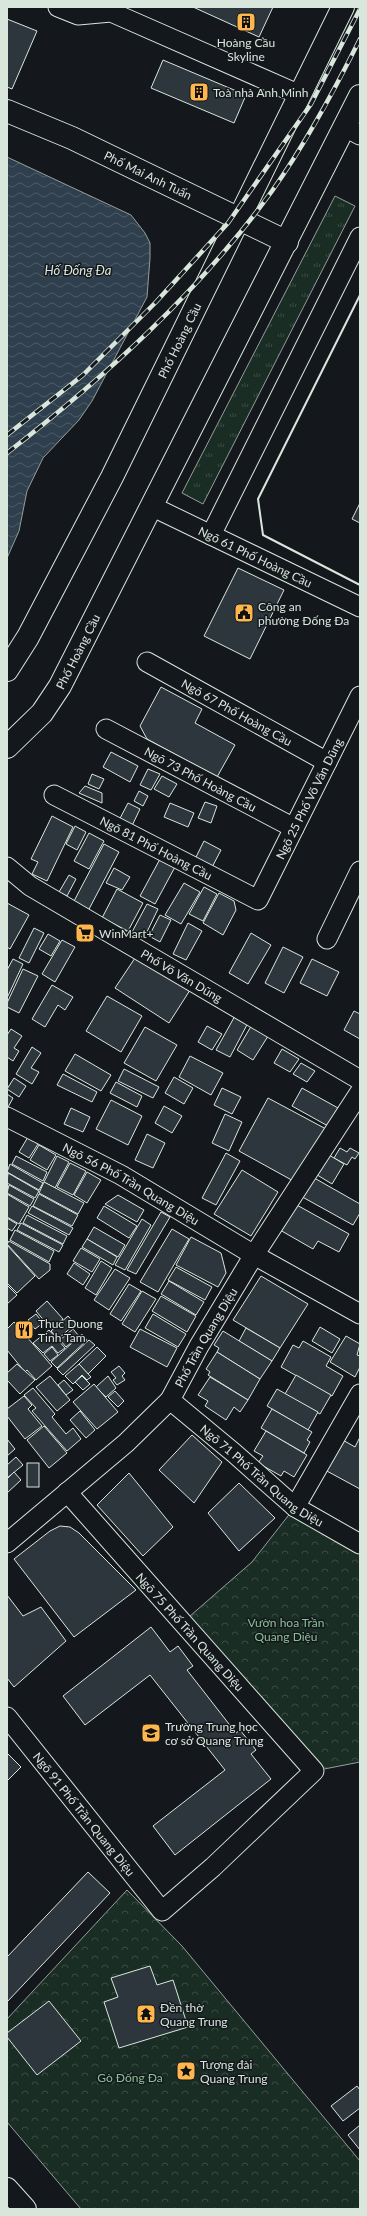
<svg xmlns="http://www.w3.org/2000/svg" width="367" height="2216" viewBox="0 0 367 2216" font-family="Lato,sans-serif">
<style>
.grass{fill:url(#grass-tufts);stroke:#939e99}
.forest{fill:url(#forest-crowns);stroke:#939e99}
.water{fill:url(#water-waves);stroke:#939e99}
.building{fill:#2c363c;stroke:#d8e6dc}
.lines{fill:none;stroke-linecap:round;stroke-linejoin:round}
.street-casing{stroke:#d8e6dc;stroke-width:21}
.secondary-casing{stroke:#d8e6dc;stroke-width:24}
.street{stroke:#14181c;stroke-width:19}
.secondary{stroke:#14181c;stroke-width:22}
.rail-casing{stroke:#d8e6dc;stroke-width:4.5}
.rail{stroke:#14181c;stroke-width:3;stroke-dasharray:9;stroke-linecap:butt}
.wall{stroke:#d8e6dc;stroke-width:2}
.labels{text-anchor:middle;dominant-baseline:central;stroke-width:3;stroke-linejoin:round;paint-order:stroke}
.poi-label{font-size:12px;fill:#d8e6dc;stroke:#14181c;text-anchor:start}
.street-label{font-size:12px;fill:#d8e6dc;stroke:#14181c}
.park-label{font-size:12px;fill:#8ac095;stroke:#14181c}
.water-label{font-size:13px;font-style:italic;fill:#d8e6dc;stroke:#14181c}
</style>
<defs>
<pattern id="grass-tufts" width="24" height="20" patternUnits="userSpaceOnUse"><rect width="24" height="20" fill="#1a2d24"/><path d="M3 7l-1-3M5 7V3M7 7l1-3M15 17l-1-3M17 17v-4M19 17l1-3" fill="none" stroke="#3b4b43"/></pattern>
<pattern id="forest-crowns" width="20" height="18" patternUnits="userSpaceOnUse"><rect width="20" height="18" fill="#1a2d24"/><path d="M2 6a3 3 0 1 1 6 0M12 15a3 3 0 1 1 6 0" fill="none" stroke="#3b4b43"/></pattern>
<pattern id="water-waves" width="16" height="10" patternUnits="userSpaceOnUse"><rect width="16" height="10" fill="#2f3f4d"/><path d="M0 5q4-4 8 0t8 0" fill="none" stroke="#4c5b66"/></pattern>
</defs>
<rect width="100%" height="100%" fill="#14181c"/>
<path class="grass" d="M335,196L355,206L203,504L182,493Z"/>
<g class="forest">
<path d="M295,1507L360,1544V1762L314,1771L182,1623L252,1562Z"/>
<path d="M127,1890L182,1946L360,2161V2209H81L7,2122V2019Z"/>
</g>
<path class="water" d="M7,157L131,215L145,233L150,243V258L147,297L92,401L79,420L43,458L27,491L19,531L7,558Z"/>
<g class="building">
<path d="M193,7H273L259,37Z"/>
<path d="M7,19L37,31L12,89L7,87Z"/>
<path d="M163,60L246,95L234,123L151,88Z"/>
<path d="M360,503V523L352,519Z"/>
<path d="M238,568L284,590L250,659L204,636Z"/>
<path d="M161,687L202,709L195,723L235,745L217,777L147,739L140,726Z"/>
<path d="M111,752L138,766L130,782L103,767Z"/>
<path d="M148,769L160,774L151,790L140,785Z"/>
<path d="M92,774L104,779L99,789L88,784Z"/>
<path d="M162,776L177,784L169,797L154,789Z"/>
<path d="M85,786L102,793V803L79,793Z"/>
<path d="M139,791L148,796L143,806L134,801Z"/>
<path d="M205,802L217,806L211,823L198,818Z"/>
<path d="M128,803L140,809L129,832L116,826Z"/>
<path d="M170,803L194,813L188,827L164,817Z"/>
<path d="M52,816L73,827L47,881L32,874L38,862L31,859Z"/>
<path d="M75,826L86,832L77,850L66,844Z"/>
<path d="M89,833L104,841L89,869L74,861Z"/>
<path d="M204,841L221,850L209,873L192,865Z"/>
<path d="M104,844L119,852L88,911L73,903Z"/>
<path d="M160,859L175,867L155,904L140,896Z"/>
<path d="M114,868L130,877L122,890L106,883Z"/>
<path d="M69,875L76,879L67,896L59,892Z"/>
<path d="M184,883L200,892L181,924L165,915Z"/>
<path d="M204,887L217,894L203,921L189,914Z"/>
<path d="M117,889L143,903L128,931L102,918Z"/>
<path d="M219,893L234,901L236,910L223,935L203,923Z"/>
<path d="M7,903L29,915L10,949L7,947Z"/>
<path d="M147,904L158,909L144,938L132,932Z"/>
<path d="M160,915L171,920L160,942L149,936Z"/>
<path d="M188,923L202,931L186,960L173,954Z"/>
<path d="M34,928L44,933L29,963L19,958Z"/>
<path d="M251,933L271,945L248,984L229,973Z"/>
<path d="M48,934L60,941L51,956L39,949Z"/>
<path d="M62,940L75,947L55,982L42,974Z"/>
<path d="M283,947L303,957L284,993L265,983Z"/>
<path d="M139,952L192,987L169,1023L115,988Z"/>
<path d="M13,959L23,964L7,998V970Z"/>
<path d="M312,959L339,972L327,996L300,983Z"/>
<path d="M23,969L38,976L19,1013L7,1007V1003Z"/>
<path d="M52,985L73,997L65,1010L58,1005L45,1027L32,1019Z"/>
<path d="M107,996L142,1016L121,1052L86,1031Z"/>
<path d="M354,1011L360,1014V1039L344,1030Z"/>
<path d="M236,1014L249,1021L230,1057L216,1050Z"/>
<path d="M253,1023L270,1033L253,1060L237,1050Z"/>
<path d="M207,1026L222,1034L212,1050L198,1042Z"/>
<path d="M145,1027L177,1045L156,1081L124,1063Z"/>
<path d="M11,1029L22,1036L14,1048L19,1051L13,1061L7,1057V1035Z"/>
<path d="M32,1047L41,1053L31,1068L39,1072L32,1084L16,1074Z"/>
<path d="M282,1049L299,1059L290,1072L274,1063Z"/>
<path d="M75,1054L111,1075L101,1091L65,1071Z"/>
<path d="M190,1056L223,1073L211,1095L179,1077Z"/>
<path d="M301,1063L315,1071L307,1082L293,1074Z"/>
<path d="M124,1069L159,1087L153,1098L118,1081Z"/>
<path d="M63,1074L97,1092L92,1102L57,1085Z"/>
<path d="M174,1077L193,1088L184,1104L165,1093Z"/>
<path d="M14,1078L26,1086L19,1097L7,1089Z"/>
<path d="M116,1082L142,1096L137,1107L110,1093Z"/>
<path d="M222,1088L241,1097L232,1114L214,1105Z"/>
<path d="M302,1088L338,1108L328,1126L292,1106Z"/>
<path d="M7,1094L13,1098L7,1109Z"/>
<path d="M268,1098L326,1129L297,1183L239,1151Z"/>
<path d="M111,1100L142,1116L128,1145L96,1129Z"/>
<path d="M164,1106L182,1116L172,1133L155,1123Z"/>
<path d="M71,1108L90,1117L83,1132L64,1124Z"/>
<path d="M225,1114L242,1122L229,1151L212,1143Z"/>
<path d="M147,1134L165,1143L153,1168L135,1160Z"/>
<path d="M28,1137L38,1144L29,1158L19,1152Z"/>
<path d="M39,1145L56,1155L47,1170L30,1160Z"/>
<path d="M340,1148L347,1152L350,1148L359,1153L355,1159L352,1157L347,1165L334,1158Z"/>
<path d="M226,1153L240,1161L216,1205L202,1198Z"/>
<path d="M329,1155L344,1164L332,1184L314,1173Z"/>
<path d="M16,1156L47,1172L43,1181L12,1164Z"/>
<path d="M57,1156L69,1162L55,1188L44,1182Z"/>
<path d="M70,1163L86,1171L73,1195L57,1187Z"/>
<path d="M10,1164L43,1183L39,1190L7,1172Z"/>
<path d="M242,1170L278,1192L251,1236L214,1214Z"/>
<path d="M87,1172L101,1180L87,1203L74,1195Z"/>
<path d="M8,1173L39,1191L35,1198L7,1183Z"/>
<path d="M309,1175L360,1204V1213L353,1225L297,1194Z"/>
<path d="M44,1182L84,1203L78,1214L39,1193Z"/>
<path d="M9,1185L34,1199L30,1206L7,1193Z"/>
<path d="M7,1194L29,1207L19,1224L7,1217Z"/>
<path d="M39,1194L78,1215L72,1226L33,1206Z"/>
<path d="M118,1195L144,1210L137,1222L105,1204Z"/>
<path d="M295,1204L349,1234L339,1252L318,1241L313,1249L280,1230Z"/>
<path d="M32,1206L73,1228L69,1235L28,1213Z"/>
<path d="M104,1206L137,1226L129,1238L97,1218Z"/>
<path d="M161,1212L170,1217L136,1274L127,1270Z"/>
<path d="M27,1215L67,1236L63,1244L23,1223Z"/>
<path d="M7,1218L17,1224L12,1231L7,1228Z"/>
<path d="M142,1219L151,1225L125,1270L115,1265Z"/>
<path d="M21,1223L63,1245L59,1252L17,1230Z"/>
<path d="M94,1227L125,1245L118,1257L87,1239Z"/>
<path d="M172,1229L189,1239L158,1292L140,1282Z"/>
<path d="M15,1230L54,1251L49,1262L10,1240Z"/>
<path d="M191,1237L221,1253L226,1273L218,1287L176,1265Z"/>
<path d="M87,1239L117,1257L113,1265L82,1247Z"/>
<path d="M9,1241L50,1264V1270L39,1279L7,1244Z"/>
<path d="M7,1245L35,1276L17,1293L7,1283Z"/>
<path d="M81,1248L100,1259L92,1272L73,1261Z"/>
<path d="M101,1261L112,1268L96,1295L85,1288Z"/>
<path d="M74,1263L90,1274L83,1285L67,1274Z"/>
<path d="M176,1267L212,1287L205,1300L168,1280Z"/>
<path d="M115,1269L130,1278L109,1310L94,1300Z"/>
<path d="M261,1276L308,1304L280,1348L233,1320Z"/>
<path d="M169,1281L204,1302L196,1315L161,1294Z"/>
<path d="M129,1284L141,1291L121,1321L110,1314Z"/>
<path d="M7,1285L17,1295L7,1304Z"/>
<path d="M142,1291L156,1299L135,1332L122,1324Z"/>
<path d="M161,1296L196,1316L187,1332L152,1311Z"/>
<path d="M47,1301L63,1319L51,1329L36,1311Z"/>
<path d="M36,1314L43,1323L35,1329L28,1320Z"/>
<path d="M153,1314L186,1334L178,1347L145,1328Z"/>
<path d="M68,1316L75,1324L58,1339L51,1331Z"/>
<path d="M14,1322L52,1366L36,1380L27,1370L25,1372L7,1350V1329Z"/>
<path d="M320,1327L340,1339L332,1353L312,1341Z"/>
<path d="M246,1328L280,1348L272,1361L239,1341Z"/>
<path d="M73,1329L79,1336L66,1347L60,1340Z"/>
<path d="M140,1329L177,1348L167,1367L130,1347Z"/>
<path d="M49,1330L65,1348L58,1353L52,1346L43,1353L33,1343Z"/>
<path d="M223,1331L272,1361L260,1379L217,1352L219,1348L214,1345Z"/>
<path d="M82,1334L87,1340L57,1368L51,1362Z"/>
<path d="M346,1336L360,1344L357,1355L360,1356V1367L355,1377L330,1362Z"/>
<path d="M89,1340L95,1345L63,1375L57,1369Z"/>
<path d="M303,1341L331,1357L326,1366L343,1376L332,1396L281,1367L293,1345L299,1348Z"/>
<path d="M52,1347L58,1355L50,1361L44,1354Z"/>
<path d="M97,1347L106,1356L88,1374L79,1364Z"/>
<path d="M217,1352L260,1379L248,1400L208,1375L210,1372L206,1369Z"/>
<path d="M17,1364L35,1380L20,1394L7,1380V1373Z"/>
<path d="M79,1364L91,1377L87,1380L82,1375L73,1384L65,1376Z"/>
<path d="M119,1366L125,1373L122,1376L125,1380L117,1385L113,1380L116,1378L111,1372Z"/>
<path d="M296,1375L331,1395L320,1414L285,1394Z"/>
<path d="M50,1376L70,1400L57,1411L36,1387Z"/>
<path d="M82,1376L90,1384L83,1390L75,1382Z"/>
<path d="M108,1376L116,1388L106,1397L96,1387Z"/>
<path d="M210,1377L248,1400L240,1412L234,1407L226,1420L205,1406L208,1401L198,1395Z"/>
<path d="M64,1380L73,1390L66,1395L58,1385Z"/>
<path d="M94,1384L118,1412L97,1429L73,1402Z"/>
<path d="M33,1388L55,1414L52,1417L66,1434L73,1428L81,1439L67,1451L32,1411L36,1408L24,1395Z"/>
<path d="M277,1389L318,1412L308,1430L267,1406Z"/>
<path d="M115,1391L124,1401L118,1407L108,1397Z"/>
<path d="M24,1396L32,1405L28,1409L42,1426L25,1439L7,1416V1409Z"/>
<path d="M272,1409L312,1432L307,1440L310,1442L304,1453L261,1428Z"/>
<path d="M80,1411L95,1430L86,1438L70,1420Z"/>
<path d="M44,1426L67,1453L49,1468L27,1440Z"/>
<path d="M266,1431L307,1455L294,1477L284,1471L281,1476L258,1463L263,1456L254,1451Z"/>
<path d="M192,1435L222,1462L194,1503L159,1470Z"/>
<path d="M360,1437V1489L325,1470L341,1439L355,1447Z"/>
<path d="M7,1439L15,1449L7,1456Z"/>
<path d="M16,1457L23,1465L7,1478V1465Z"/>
<rect x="27" y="1463" width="12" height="24"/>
<path d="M14,1472L21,1480L7,1493V1479Z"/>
<path d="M129,1473L173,1527L143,1556L97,1505Z"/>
<path d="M239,1483L275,1518L239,1551L208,1513Z"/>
<path d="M60,1526L70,1527L79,1533L136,1590L74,1637L14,1559L50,1531Z"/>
<path d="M7,1595L23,1616L41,1607L66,1641L14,1687L7,1678Z"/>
<path d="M151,1627L170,1652L178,1646L193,1666L187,1670L236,1733L240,1730L256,1750L251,1754L271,1779L175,1855L153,1826L225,1770L150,1675L85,1725L63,1696Z"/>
<path d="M7,1753L21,1767L7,1781Z"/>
<path d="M88,1872L110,1893L7,2002V1957Z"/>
<path d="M150,1966L157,1985L173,1980L188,2027L119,2048L104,2002L118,1997L111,1978Z"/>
<path d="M49,2001L81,2041L37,2075L7,2037V2033Z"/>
<path d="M357,2086L360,2090V2108L343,2121L331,2106Z"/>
<path d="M360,2125V2150L348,2135Z"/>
</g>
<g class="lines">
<g class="street-casing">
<g id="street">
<path d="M58,7L78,15L111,12L300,95"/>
<path d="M345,127L360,135"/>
<path id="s1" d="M151,506L360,607"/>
<path d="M211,535L360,237"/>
<path id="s2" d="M147,662L327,762"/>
<path id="s3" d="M106,729L294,828"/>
<path id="s4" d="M54,795L258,900L360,696"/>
<path id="s5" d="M7,867L30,886L360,1080"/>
<path d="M327,939L360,871"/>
<path id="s6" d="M7,1117L121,1175L254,1255L360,1314"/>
<path id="s7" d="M170,1400L234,1453L295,1507L360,1544"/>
<path d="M295,1507L360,1394"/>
<path id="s8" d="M7,1543L126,1443L170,1400L199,1346L254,1255L360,1092"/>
<path id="s9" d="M7,1717L162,1911L213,1867L314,1771L67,1492"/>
</g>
</g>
<g class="secondary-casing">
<g id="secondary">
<path id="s10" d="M7,111L72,138L287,242"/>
<path id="s11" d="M7,670L28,637L112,477L343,7"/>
<path id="s12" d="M7,747L42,713L60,686L360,96"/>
<path d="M7,2189L25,2209"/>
</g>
</g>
<use href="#street" class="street"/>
<use href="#secondary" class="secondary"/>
<g class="rail-casing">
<g id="rail">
<path d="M7,435L83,375L156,302L228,223L311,104L360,9"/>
<path d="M7,453C105,377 199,292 272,191C306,143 334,91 360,39"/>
</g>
</g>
<use href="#rail" class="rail"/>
<path class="wall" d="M360,295L258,499L263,535L360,585"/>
</g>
<defs>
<g id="building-square" transform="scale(1)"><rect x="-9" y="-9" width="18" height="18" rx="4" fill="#ffb74d" stroke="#14181c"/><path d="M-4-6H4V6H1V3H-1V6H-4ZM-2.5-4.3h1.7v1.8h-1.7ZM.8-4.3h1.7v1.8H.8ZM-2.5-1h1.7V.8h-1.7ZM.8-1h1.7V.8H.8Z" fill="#111"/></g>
<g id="civic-square" transform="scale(1)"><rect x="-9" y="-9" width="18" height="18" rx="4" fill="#ffb74d" stroke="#14181c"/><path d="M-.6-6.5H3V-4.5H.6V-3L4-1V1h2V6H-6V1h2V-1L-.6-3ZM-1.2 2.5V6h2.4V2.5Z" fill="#111"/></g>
<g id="supermarket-square" transform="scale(1)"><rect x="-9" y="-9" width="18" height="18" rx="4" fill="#ffb74d" stroke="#14181c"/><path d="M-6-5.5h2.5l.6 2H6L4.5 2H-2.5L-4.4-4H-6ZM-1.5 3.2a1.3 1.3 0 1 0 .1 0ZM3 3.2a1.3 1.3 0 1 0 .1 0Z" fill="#111"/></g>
<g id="restaurant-square" transform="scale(1)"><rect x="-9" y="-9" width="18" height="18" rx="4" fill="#ffb74d" stroke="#14181c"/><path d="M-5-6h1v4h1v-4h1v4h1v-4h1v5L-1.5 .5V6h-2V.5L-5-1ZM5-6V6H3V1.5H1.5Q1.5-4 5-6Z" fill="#111"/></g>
<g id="school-square" transform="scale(1)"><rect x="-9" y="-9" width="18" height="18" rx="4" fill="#ffb74d" stroke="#14181c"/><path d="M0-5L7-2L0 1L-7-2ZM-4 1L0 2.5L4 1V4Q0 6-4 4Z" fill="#111"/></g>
<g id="temple-square" transform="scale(1)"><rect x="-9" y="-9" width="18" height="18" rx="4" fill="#ffb74d" stroke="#14181c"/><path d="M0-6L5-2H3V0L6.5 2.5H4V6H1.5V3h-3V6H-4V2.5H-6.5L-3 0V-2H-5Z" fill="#111"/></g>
<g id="sight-square" transform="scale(1)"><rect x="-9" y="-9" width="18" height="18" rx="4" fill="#ffb74d" stroke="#14181c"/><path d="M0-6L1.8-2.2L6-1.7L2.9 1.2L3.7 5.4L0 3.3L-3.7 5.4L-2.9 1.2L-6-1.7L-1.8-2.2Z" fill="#111"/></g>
</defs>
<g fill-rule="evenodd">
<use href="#building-square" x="246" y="22"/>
<use href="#building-square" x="199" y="92"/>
<use href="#civic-square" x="244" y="613"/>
<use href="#supermarket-square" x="85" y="933"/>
<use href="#restaurant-square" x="24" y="1330"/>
<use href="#school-square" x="151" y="1733"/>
<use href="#temple-square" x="146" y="2014"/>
<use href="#sight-square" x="186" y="2071"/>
</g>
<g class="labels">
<g class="poi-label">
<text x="246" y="42" text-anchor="middle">Hoàng Cầu<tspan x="246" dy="14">Skyline</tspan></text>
<text x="213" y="92">Toà nhà Anh Minh</text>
<text x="258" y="606">Công an<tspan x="258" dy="14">phường Đống Đa</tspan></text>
<text x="99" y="933">WinMart+</text>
<text x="38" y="1323">Thuc Duong<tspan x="38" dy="14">Tinh Tam</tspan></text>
<text x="165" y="1726">Trường Trung học<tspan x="165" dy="14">cơ sở Quang Trung</tspan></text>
<text x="160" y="2007">Đền thờ<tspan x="160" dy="14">Quang Trung</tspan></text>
<text x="200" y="2064">Tượng đài<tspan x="200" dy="14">Quang Trung</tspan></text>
</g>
<g class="street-label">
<text stroke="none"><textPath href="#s10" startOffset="155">Phố Mai Anh Tuấn</textPath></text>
<text stroke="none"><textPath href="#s11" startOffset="372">Phố Hoàng Cầu</textPath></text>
<text stroke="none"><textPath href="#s1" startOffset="116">Ngõ 61 Phố Hoàng Cầu</textPath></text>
<text stroke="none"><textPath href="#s12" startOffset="120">Phố Hoàng Cầu</textPath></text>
<text stroke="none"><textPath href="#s2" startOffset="103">Ngõ 67 Phố Hoàng Cầu</textPath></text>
<text stroke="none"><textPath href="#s3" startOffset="107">Ngõ 73 Phố Hoàng Cầu</textPath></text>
<text stroke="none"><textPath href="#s4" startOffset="343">Ngõ 25 Phố Võ Văn Dũng</textPath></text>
<text stroke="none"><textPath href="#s4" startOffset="115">Ngõ 81 Phố Hoàng Cầu</textPath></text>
<text stroke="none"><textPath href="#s5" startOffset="206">Phố Võ Văn Dũng</textPath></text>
<text stroke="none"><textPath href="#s6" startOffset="141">Ngõ 56 Phố Trần Quang Diệu</textPath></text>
<text stroke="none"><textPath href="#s8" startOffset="289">Phố Trần Quang Diệu</textPath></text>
<text stroke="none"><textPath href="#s7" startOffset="119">Ngõ 71 Phố Trần Quang Diệu</textPath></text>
<text transform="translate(190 1632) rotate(48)">Ngõ 75 Phố Trần Quang Diệu</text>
<text stroke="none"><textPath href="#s9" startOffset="124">Ngõ 91 Phố Trần Quang Diệu</textPath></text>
</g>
<g class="park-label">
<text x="286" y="1622">Vườn hoa Trần<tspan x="286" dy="14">Quang Diệu</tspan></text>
<text x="130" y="2077">Gò Đống Đa</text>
</g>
<g class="water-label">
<text x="78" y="270">Hố Đống Đa</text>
</g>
</g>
<rect width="367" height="2216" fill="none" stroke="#d8e6dc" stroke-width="16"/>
</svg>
